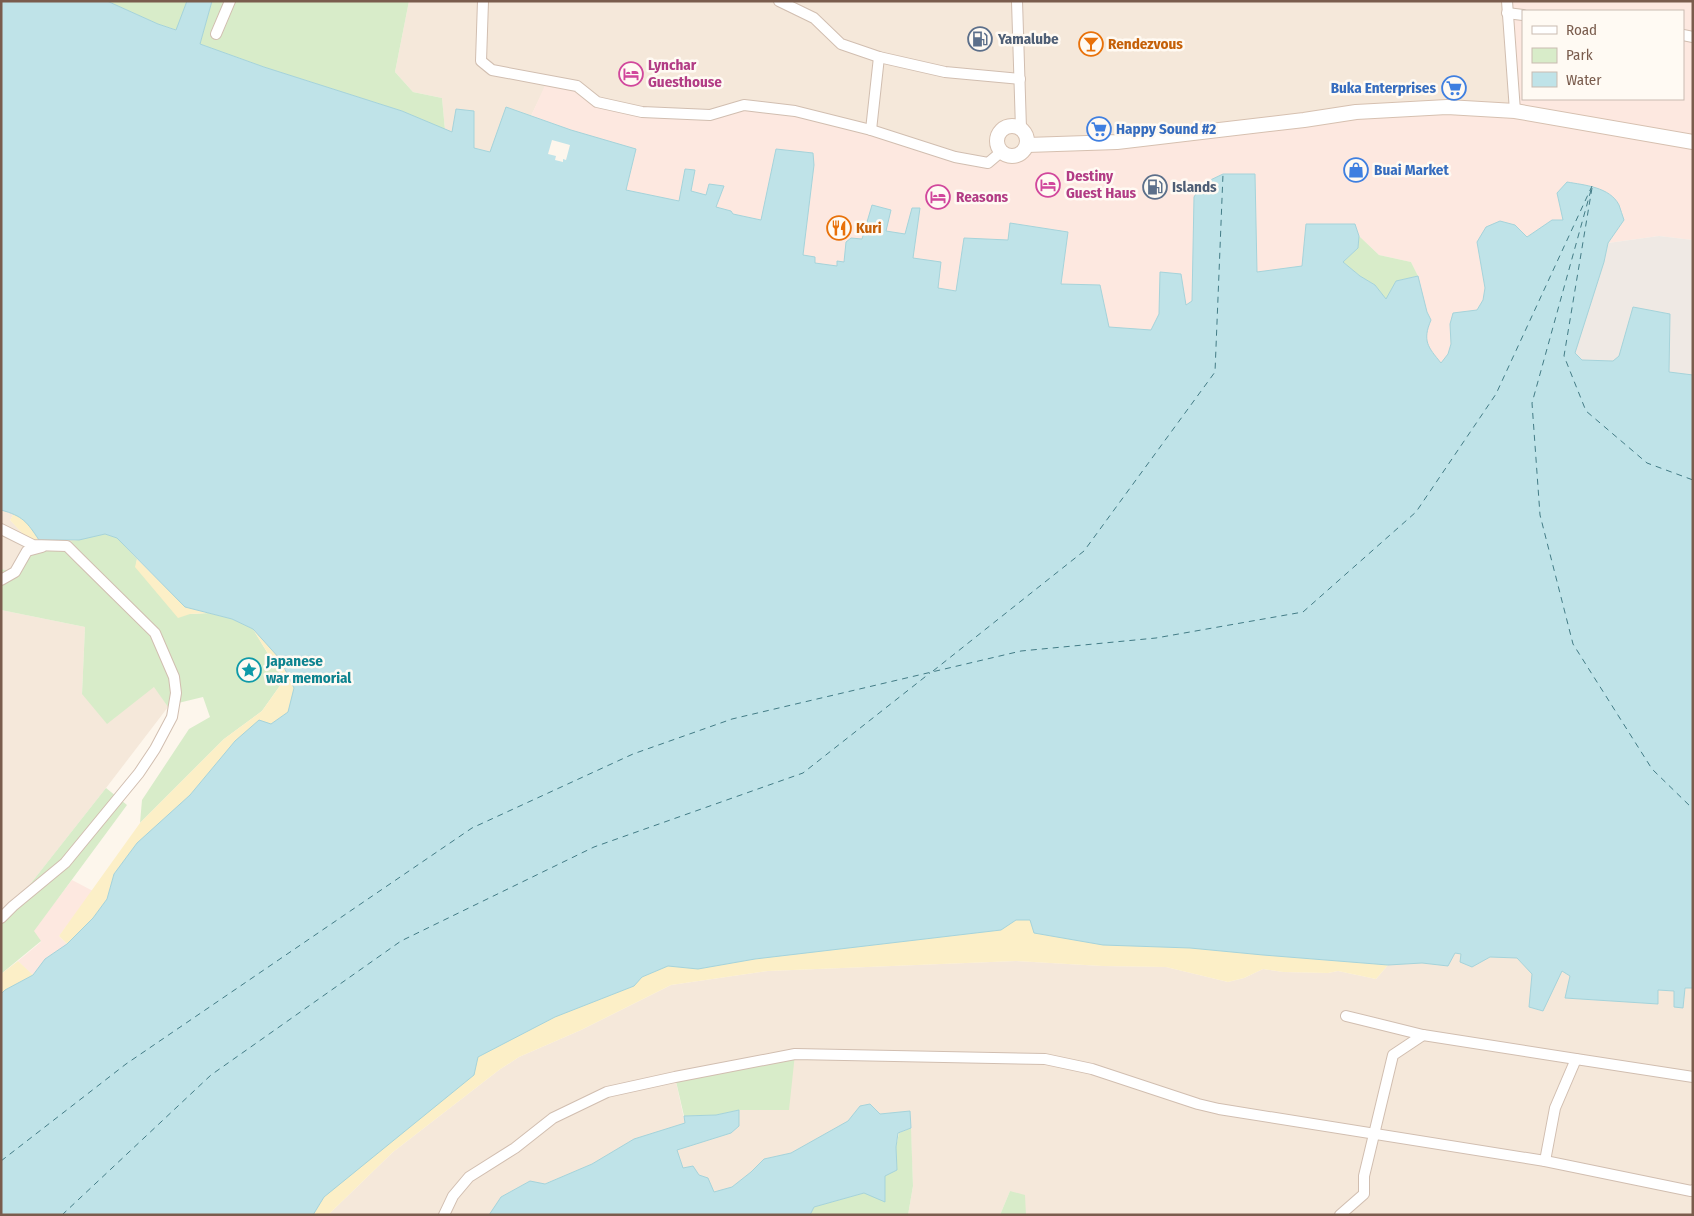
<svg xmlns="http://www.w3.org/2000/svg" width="1694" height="1216" viewBox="0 0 1694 1216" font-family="'Fira Sans Condensed',sans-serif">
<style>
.residential{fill:#f5e8da}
.commercial{fill:#fde8e0;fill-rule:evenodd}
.industrial{fill:#efe9e4}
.green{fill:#d8ecc9}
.sand{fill:#fcefc7}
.water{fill:#bfe3e8;stroke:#a5d3da}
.pier{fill:#fdf6ec}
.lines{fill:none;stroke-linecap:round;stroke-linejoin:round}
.ferry{stroke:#437c86;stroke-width:1;stroke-dasharray:6 5;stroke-linecap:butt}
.minor-casing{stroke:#d1beb0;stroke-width:12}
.secondary-casing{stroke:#d6c0b0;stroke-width:16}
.minor{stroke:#fff;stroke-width:10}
.secondary{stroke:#fff;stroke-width:14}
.labels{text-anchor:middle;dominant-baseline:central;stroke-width:5;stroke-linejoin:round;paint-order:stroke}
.service-label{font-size:15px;font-weight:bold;fill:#4e5e75;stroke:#fffaf3;text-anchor:start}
.food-label{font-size:15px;font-weight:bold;fill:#c56008;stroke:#fffaf3;text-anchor:start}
.hotel-label{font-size:15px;font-weight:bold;fill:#b23c85;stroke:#fffaf3;text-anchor:start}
.shop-label{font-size:15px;font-weight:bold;fill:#366cbe;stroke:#fffaf3;text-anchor:start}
.culture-label{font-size:15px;font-weight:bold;fill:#0d838f;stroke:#fffaf3;text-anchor:start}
</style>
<rect width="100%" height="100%" fill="#fdf6ec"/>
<g class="residential">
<path d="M409,1H1507L1515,111L1025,150L1021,154L1014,157L1006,156L988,163L710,115L642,112L548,81L531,116L506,107L491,152L474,148L452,132L445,130L442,98L413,92L395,72Z"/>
<path d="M1,510L14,513L10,520L33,545L15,572L1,569Z"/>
<path d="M1,610L85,627L82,694L155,687L168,707L106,788L13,906L1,918Z"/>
<path d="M1455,953H1461L1472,967L1490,957L1517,958L1532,974L1529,1007L1542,1011L1562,971L1570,976L1566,998L1658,1004L1657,990L1674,991V1007H1683L1685,988H1693V1215H1026L1010,1191L1000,1215H908L913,1186L910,1111L880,1114L860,1106L848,1121L829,1132L791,1153L764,1159L751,1172L732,1187L714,1193L708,1178L699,1175L693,1166L683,1168L677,1150L731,1133L739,1126V1110H789L675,1077L685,1123L634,1139L592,1164L544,1184L530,1181L501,1197L489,1215H328L393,1152L499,1070L519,1057L581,1030L671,985L768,971L1016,961L1102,966L1166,967L1228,982L1244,978L1263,969L1283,972L1328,973L1338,971L1376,979L1388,965L1422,963L1448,966Z"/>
</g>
<g class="commercial">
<path d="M1507,1H1693V240L1659,236L1608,243L1624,220L1557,193L1563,220H1552L1527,237L1515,225L1477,242L1485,288L1483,300L1477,310L1450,324L1451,344L1448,354L1441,364L1427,345V329L1431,320L1427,312L1418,276L1411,262L1379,255L1359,236L1355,224L1302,266L1257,273L1255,174L1194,198L1192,301L1186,305L1181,274L1160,272L1159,314L1151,331L1108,327L1061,284L1068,232L1010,224L1008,240L964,238L957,291L938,288L913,258L912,209L905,234L886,231L862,239L844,263L837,267L815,263L803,255L814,165L776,150L762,220L733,214L731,211L716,207L724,186L706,195L691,191L695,170L685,169L679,201L626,190L571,130L531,116L547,81L577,86L597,102L710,115L744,105L795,111L988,163L1001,152L1006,156L1013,157L1021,154L1024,150L1356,112L1515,111ZM1523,11H1683V99H1523Z"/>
<path d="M72,880L93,891L59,936L67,944L45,959L33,975L18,961L41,942L33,931Z"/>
</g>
<path class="industrial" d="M1659,236L1693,240V375L1668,372L1670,314L1633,307L1619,357L1613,361L1582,360L1574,353L1604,262L1608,243Z"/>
<g class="green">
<path d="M107,1H187L177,30L158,24Z"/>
<path d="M212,1H409L395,72L413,92L442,98L445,130L402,111L264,67L200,44Z"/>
<path d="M1359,236L1379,255L1411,262L1418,276L1396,281L1386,300L1375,285L1360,276L1343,262L1358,248Z"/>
<path d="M105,534L117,538L137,559L136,567L190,614L208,613L232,619L253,629L284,680L262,711L224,739L140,823L142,800L189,729L210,717L203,697L174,704L168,707L154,687L107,724L82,694L85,627L1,610V569L15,572L27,551C53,544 79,540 105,534Z"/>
<path d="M106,788L127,805L34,931L41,941L1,974V918L13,906Z"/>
<path d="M795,1054L789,1110H739L716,1115L684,1116L675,1077Z"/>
<path d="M911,1128L913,1186L908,1215H810L814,1207L864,1193L885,1175L897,1170L896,1147L899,1133Z"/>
<path d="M1010,1191L1025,1195L1026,1215H1000Z"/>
</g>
<g class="sand">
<path d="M14,513L26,520L39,540H79L50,545H33L10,520Z"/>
<path d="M137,559L185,607L208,613L190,614L178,618L135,567Z"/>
<path d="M253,629L280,659L294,688L288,712L271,724L235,741L190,795L137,843L114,874L107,899L93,918L67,944L59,936L140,823L224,739L262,711L284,680Z"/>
<path d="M1016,920H1030L1034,933L1103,945L1190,948L1263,955L1388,965L1376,979L1338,971L1328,973L1283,972L1263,969L1244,978L1228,982L1166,967L1102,966L1016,961L768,971L671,985L581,1030L519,1057L499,1070L393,1152L328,1215H313L324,1197L478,1057L555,1017L634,986L642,977L668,966L698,969L755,959L1001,930Z"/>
<path d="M18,961L33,975L5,990L1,994V974Z"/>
</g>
<g class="water">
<path d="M1,1H107L158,24L176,30L187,1H212L200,44L264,67L402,111L452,132L456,109L474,111V148L490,152L506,107L571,130L636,149L626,190L679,201L685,169L695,170L691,191L706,195L709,184L724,186L716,207L731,211L733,214L761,220L776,149L813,153L814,165L803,255L815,257V263L837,266V261L844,262L846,242L851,238L862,239L872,205L891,210L886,231L905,234L912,208H920L913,258L941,262L938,288L956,291L964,238L1008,240L1010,223L1068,232L1061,284L1100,285L1109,327L1151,330L1159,314L1160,272L1181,274L1186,305L1192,301L1194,197L1202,184L1223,174H1255L1257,272L1302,266L1306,224H1355L1359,236L1358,248L1343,262L1360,276L1375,285L1386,299L1396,281L1418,276L1427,312L1431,320C1422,341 1428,347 1441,363L1448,354L1451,344L1450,324L1453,313L1477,310L1483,300L1485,288L1477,242L1486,227L1500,221L1515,225L1527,237L1552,220H1563L1557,193L1567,182C1584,185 1610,187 1619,205C1621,210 1622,215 1624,220L1608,243L1604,262L1575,353L1582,360L1613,361L1619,356L1633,307L1670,314L1669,372L1693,375V988H1685L1683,1008L1674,1007V991L1658,990V1004L1565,998L1570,976L1562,971L1543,1011L1529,1007L1532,974L1517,958L1490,957L1472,967L1460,962L1461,954L1455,953L1448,966L1422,963L1388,965L1263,955L1190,948L1103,945L1034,933L1030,920H1016L1001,930L755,959L698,969L668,966L642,977L634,986L555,1017L478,1057L474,1075L324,1197L313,1215H1V994L5,990L33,975L45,959L67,944L93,918L107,899L114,874L137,843L190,795L235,741L259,720L271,724L288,712L294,688L280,659L253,629L232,619L185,607L117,538L105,534L79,540H39C27,522 23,516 1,510Z"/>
<path d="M870,1104L880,1114L910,1111L911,1128L898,1133L896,1147L897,1170L885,1176V1202L864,1193L814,1207L810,1215H489L501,1197L530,1181L545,1184L592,1164L634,1139L685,1123L684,1116L716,1115L739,1110V1126L731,1133L677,1150L683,1168L693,1166L699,1175L708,1178L714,1192L732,1187L751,1172L764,1159L791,1153L848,1121L860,1106Z"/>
</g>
<path class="pier" d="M552,140L570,145L566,160L563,159V162L555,160L556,156L548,154Z"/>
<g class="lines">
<g class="ferry">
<path d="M1592,188L1564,356L1586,411L1647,463L1693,480"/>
<path d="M1591,190L1532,403L1540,515L1573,644L1652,769L1693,809"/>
<path d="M933,671L1084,551L1215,372L1223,174"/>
<path d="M1,1161L126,1064L472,828L633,754L732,719L1021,651L1156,638L1303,612L1416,512L1496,394L1592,186"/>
<path d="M62,1215L211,1075L401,941L594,847L803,773L930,673"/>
</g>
<g class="minor-casing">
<g id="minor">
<path d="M483,1L481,61L492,70L577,86L597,102L642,112L710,115L744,105L795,111L871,130L955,157L988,163L1001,152"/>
<path d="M779,1L814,18L841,44L879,57L945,72L1020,79"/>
<path d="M1017,1L1021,129"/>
<path d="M1507,1L1515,111"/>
<path d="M1507,13L1523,15"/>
<path d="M216,34L230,1"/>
<path d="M1683,35L1693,37"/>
<path d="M871,130L879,57"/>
<path d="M1,529L33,545L67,546L79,558L155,633L174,677L176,693L172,717L155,749L139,773L65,863L13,906L1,918"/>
<path d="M1,580L15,572L27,551L42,547"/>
<path d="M1346,1016L1423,1035L1576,1059"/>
<path d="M1545,1161L1691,1191L1693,1190"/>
<path d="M444,1215L453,1196L469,1177L515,1148L553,1118L607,1092L675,1077L795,1054L1045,1059L1092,1069L1198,1104L1219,1109L1545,1161L1555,1108L1576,1059L1693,1077"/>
<path d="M1340,1215L1364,1194V1176L1393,1055L1423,1035"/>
</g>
</g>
<g class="secondary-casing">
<g id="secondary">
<circle cx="1012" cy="141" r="15"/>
<path d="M1027,145L1117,142L1304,120L1356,112L1447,107L1515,111L1693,142"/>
</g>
</g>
<use href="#minor" class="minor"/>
<use href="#secondary" class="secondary"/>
</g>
<defs>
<g id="fuel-ring" transform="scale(1.25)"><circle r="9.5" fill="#fffaf3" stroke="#5c6f8a" stroke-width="1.5"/><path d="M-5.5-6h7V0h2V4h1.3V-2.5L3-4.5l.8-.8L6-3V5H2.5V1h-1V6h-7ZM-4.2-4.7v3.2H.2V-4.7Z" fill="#5c6f8a"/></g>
<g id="bar-ring" transform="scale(1.25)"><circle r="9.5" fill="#fffaf3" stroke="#e8710a" stroke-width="1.5"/><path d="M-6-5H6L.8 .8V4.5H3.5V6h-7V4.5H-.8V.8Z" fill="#e8710a"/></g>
<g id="hotel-ring" transform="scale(1.25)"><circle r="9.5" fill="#fffaf3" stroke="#d1479c" stroke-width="1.5"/><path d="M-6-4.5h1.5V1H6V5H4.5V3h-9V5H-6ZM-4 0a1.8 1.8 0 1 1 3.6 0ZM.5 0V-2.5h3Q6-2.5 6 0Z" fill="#d1479c"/></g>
<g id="supermarket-ring" transform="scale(1.25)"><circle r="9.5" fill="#fffaf3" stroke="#3f7fe0" stroke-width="1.5"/><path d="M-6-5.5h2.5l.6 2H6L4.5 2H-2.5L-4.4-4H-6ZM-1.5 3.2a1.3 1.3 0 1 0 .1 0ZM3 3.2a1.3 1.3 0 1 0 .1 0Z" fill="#3f7fe0"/></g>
<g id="shop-ring" transform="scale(1.25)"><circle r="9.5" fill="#fffaf3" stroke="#3f7fe0" stroke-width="1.5"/><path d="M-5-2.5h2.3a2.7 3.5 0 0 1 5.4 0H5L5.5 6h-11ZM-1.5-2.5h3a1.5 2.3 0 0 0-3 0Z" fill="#3f7fe0"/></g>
<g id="restaurant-ring" transform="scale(1.25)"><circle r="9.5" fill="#fffaf3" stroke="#e8710a" stroke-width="1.5"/><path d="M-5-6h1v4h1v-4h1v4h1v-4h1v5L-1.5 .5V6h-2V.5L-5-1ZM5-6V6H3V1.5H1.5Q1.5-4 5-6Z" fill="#e8710a"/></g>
<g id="sight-ring" transform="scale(1.25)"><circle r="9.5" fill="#fffaf3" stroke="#0f9aa8" stroke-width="1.5"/><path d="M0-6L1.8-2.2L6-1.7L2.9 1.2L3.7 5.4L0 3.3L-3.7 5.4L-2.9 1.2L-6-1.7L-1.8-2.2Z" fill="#0f9aa8"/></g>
</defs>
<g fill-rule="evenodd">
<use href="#fuel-ring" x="980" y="39"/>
<use href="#bar-ring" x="1091" y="44"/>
<use href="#hotel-ring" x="631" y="74"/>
<use href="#supermarket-ring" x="1454" y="88"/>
<use href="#supermarket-ring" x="1099" y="129"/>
<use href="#shop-ring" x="1356" y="170"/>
<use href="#hotel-ring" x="1048" y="185"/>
<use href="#fuel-ring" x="1155" y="187"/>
<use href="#hotel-ring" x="938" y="197"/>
<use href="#restaurant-ring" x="839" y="228"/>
<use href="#sight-ring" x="249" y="670"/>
</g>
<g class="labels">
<g class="service-label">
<text x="998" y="39">Yamalube</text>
<text x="1172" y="187">Islands</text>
</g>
<g class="food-label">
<text x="1108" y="44">Rendezvous</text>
<text x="856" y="228">Kuri</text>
</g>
<g class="hotel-label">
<text x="648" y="65">Lynchar<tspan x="648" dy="17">Guesthouse</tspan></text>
<text x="1066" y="176">Destiny<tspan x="1066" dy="17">Guest Haus</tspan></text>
<text x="956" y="197">Reasons</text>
</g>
<g class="shop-label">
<text x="1436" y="88" text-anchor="end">Buka Enterprises</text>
<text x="1116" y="129">Happy Sound #2</text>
<text x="1374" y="170">Buai Market</text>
</g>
<g class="culture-label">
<text x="266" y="661">Japanese<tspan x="266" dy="17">war memorial</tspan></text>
</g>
</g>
<rect width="1694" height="1216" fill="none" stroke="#7a5c4d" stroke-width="5"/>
<rect x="1522" y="10" width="162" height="90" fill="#fffaf3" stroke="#cabbb1"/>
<rect x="1532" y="26" width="25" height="8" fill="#ffffff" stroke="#cabbb1"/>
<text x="1566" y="35" font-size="15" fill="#7a5c4d">Road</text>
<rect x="1532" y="48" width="25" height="15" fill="#d8ecc9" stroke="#cabbb1"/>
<text x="1566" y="60" font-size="15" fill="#7a5c4d">Park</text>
<rect x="1532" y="72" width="25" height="15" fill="#bfe3e8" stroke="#cabbb1"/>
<text x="1566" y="85" font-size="15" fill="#7a5c4d">Water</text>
</svg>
